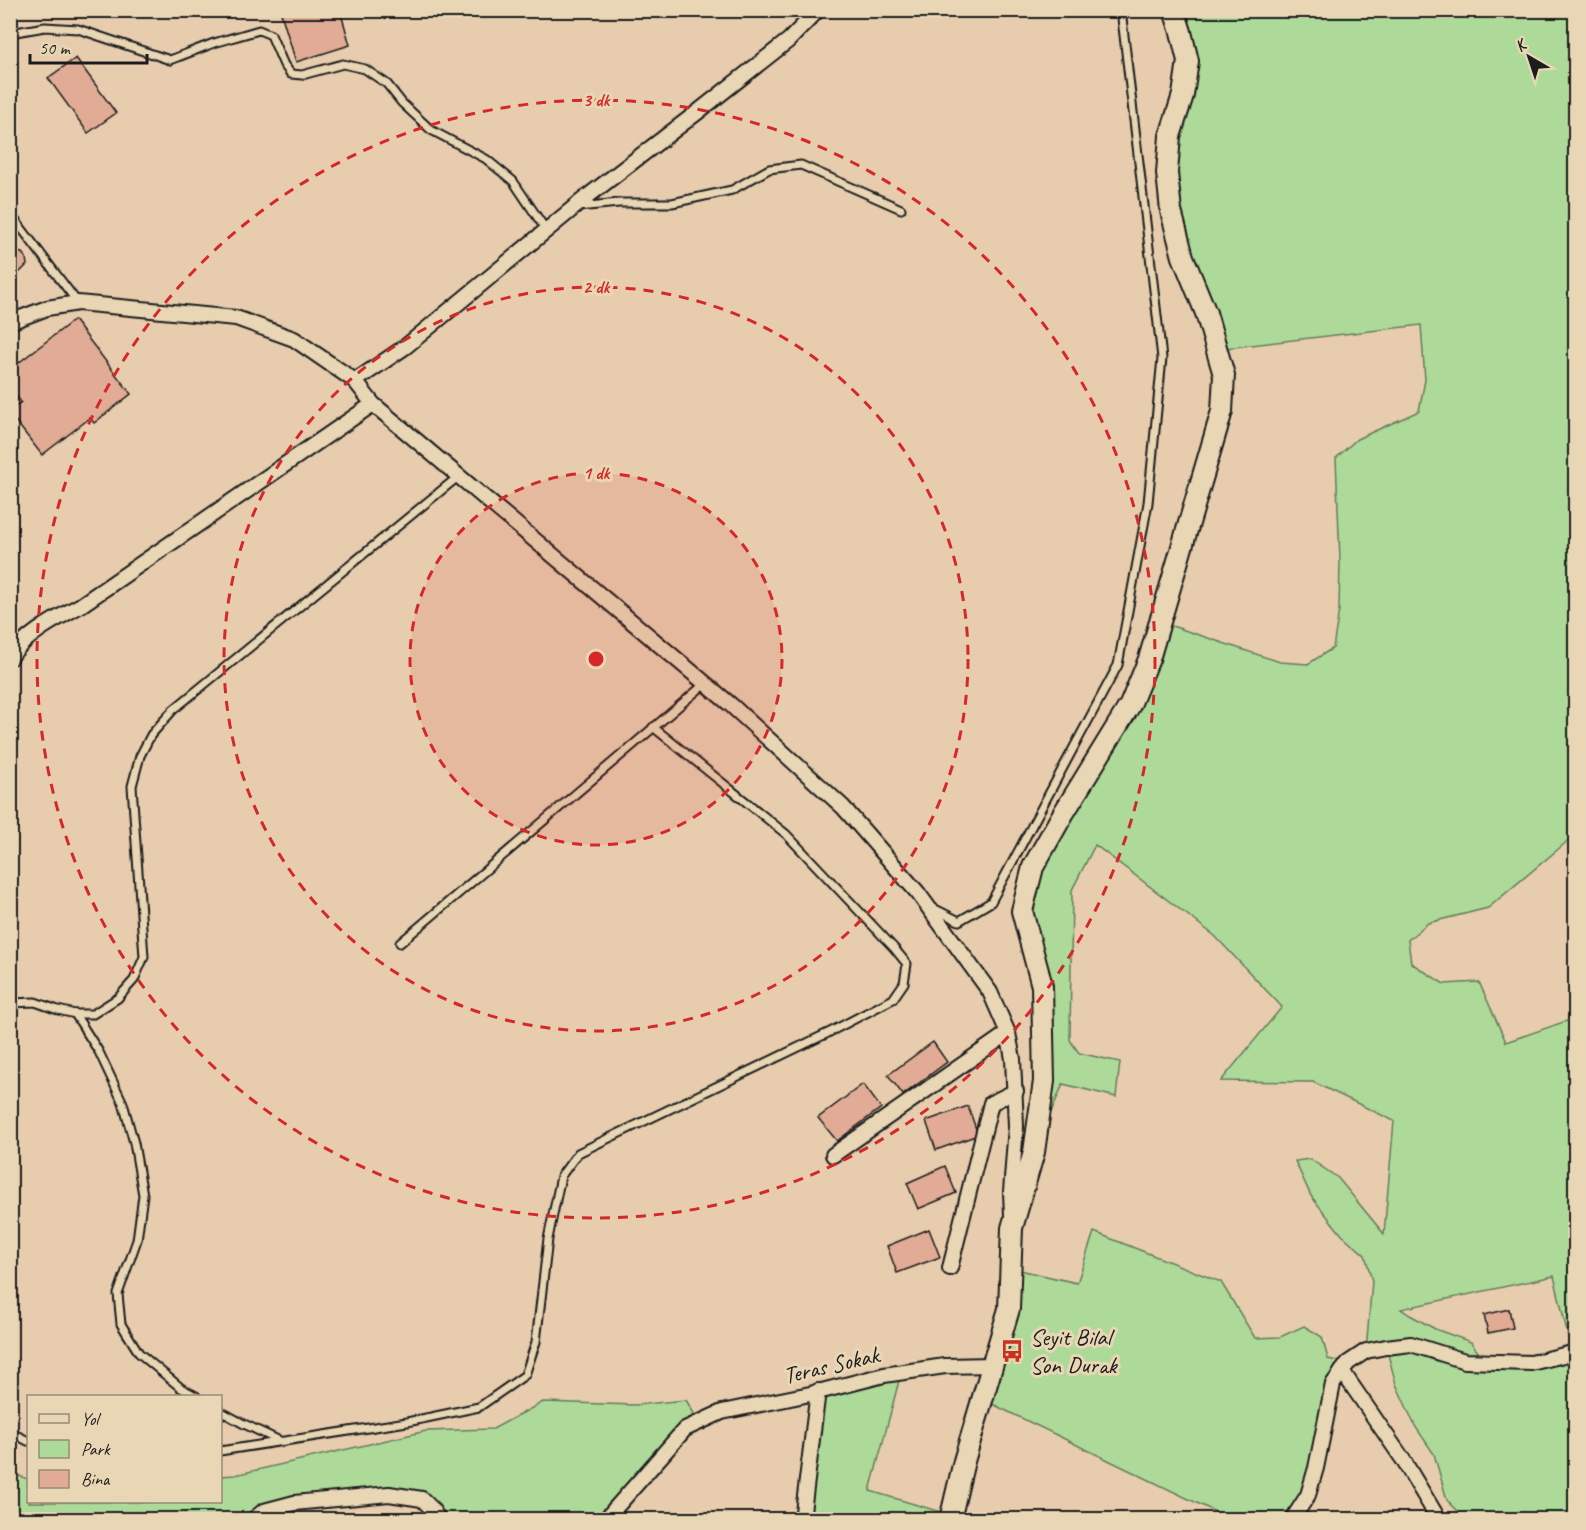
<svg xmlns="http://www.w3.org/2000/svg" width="1586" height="1530" viewBox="0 0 1586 1530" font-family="Caveat,sans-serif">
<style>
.green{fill:#adda99;stroke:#647b5a;stroke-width:1.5;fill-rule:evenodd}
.building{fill:#e1ab95;stroke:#1c1c1c;stroke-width:1.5}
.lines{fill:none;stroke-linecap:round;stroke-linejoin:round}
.lane-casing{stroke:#1c1c1c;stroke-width:11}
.street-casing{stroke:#1c1c1c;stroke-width:18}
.secondary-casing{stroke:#1c1c1c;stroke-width:24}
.lane{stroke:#e8d6b4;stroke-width:7}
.street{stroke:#e8d6b4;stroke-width:14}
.secondary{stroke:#e8d6b4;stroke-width:20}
.ring{fill:none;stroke:#d62828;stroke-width:3;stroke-dasharray:10 8}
.labels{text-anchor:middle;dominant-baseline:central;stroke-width:6;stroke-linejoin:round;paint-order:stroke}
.poi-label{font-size:24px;fill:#1c1c1c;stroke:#e8d6b4;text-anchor:start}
.street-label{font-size:24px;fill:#1c1c1c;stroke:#e8d6b4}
.centre{fill:#d62828;stroke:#e8d6b4;stroke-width:3}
.ring-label{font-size:18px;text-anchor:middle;font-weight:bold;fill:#d62828;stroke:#e8d6b4;stroke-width:6;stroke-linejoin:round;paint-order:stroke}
</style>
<rect width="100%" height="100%" fill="#e7cdae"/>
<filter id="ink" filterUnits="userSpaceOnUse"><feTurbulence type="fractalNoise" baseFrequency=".0167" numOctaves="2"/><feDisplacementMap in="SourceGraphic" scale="12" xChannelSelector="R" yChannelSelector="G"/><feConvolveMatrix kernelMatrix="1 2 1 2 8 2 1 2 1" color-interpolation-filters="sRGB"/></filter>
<g filter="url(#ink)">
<g class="green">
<path d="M1174,11H1575V835L1488,908L1428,923L1408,940L1411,963L1444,984L1479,982L1506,1042L1575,1018V1519H1466L1447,1500L1434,1454L1415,1426L1396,1384L1386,1347L1366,1351L1372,1281L1365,1255L1342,1235L1311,1196L1295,1161L1310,1159L1338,1178L1384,1234L1394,1121L1313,1082L1221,1081L1282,1007L1215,936L1095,845L1072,890L1070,1040L1079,1053L1120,1062L1116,1097L1063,1084L1034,1152L1044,1081L1027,932L1033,867L1130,705L1160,622L1280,662L1308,664L1333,648L1339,610L1340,560L1336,458L1357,439L1419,411L1425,380L1421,325L1217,349L1171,211L1183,95ZM1554,1276L1572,1353L1485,1362L1471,1342L1435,1329L1410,1315L1401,1309Z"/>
<path d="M1094,1232L1221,1282L1255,1338L1280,1337L1304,1326L1322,1337L1328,1359L1348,1363L1333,1385L1321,1439L1292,1519H1230L982,1399L1011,1268L1077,1283Z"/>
<path d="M901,1373L870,1491L951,1515L950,1519L802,1520L818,1391Z"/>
<path d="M686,1400L699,1422L605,1519H439L422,1499L294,1503L297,1519L11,1520V1473L28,1479V1502H220L221,1476L235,1475L426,1431L493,1429L543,1402L635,1405Z"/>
</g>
<g class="building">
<path d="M280,10H340L350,45L296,62Z"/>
<path d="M76,58L116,113L88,133L48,78Z"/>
<path d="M15,252L22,253L26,258L27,265L20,272H14L10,270V254Z"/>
<path d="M74,320L131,394L94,423L90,418L42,455L10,414V410L21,402L10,388V364L13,367Z"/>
<path d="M933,1042L947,1062L903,1095L888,1075Z"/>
<path d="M863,1084L881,1108L837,1141L818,1118Z"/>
<path d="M968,1106L978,1135L936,1150L926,1121Z"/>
<path d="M945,1166L956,1193L918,1209L907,1183Z"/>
<path d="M929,1229L940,1257L897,1273L887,1246Z"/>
<path d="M1509,1309L1513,1328L1488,1333L1484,1315Z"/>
</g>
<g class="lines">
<g class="lane-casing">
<g id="lane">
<path d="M10,33L45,27L78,29L170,60L214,43L259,30L271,35L284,65L291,74L302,75L343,64L365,69L387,84L402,103L431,130L486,159L513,181L546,230"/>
<path d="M578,207L619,203H672L732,190L769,169L801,165L901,209"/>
<path d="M10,220L16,221L78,303"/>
<path d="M933,908L959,921L991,902L1118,665L1148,503L1162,358L1121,10"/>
<path d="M400,943L706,683"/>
<path d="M10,1003L35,1002L58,1010L75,1014H93L118,998L134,980L144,957L132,786L140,756L151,735L173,710L459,476"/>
<path d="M75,1014L99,1052L123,1103L134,1143L143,1195L137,1240L118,1294L121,1324L139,1353L181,1388L196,1396"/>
<path d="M220,1411L242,1423L282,1442"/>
<path d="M10,1432L28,1441"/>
<path d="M220,1451L407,1422L479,1407L525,1375L536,1342L548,1239L561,1176L578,1153L828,1033L893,999L904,983L907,964L894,948L786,834L653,727"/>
</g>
</g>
<g class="street-casing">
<g id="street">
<path d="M10,322L47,308L78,303L236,318L294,339L355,381L373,404L731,705L843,807L918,893L990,992L1008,1033L1013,1059L1016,1126L1011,1192L1012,1215"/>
<path d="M355,381L405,347L588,196L699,111L789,40L818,10"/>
<path d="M10,658C24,635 58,618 81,605L373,404"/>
<path d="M833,1155L1008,1033"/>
<path d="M950,1268L991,1103L1016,1091"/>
<path d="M1342,1371L1402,1458L1439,1520"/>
<path d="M253,1520L264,1511L294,1503L389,1494L422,1499L431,1508L439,1520"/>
<path d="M605,1520L685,1429L722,1412L810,1394L884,1375L945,1366L992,1365"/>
<path d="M802,1520L818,1391"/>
<path d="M1292,1520L1308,1495L1316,1468L1333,1384L1348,1363L1366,1351L1386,1347L1411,1344L1465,1361L1531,1363L1576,1352"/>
</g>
</g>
<g class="secondary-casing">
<path id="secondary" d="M950,1520L964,1461L1009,1309L1012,1228L1034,1152L1044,1081L1042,986L1022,911L1033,867L1063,814L1130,705L1149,659L1222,411L1224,375L1206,313L1183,257L1171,211L1167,173L1170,136L1183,95L1188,61L1181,32L1174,10"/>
</g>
<use href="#lane" class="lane"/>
<use href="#street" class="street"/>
<use href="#secondary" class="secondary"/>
</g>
</g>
<circle cx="596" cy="659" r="186" fill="#d62828" fill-opacity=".12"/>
<g class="ring">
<circle cx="596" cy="659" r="186"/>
<circle cx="596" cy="659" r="372"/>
<circle cx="596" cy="659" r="559"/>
</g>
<defs>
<g id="bus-bare" transform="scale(1.8)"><path d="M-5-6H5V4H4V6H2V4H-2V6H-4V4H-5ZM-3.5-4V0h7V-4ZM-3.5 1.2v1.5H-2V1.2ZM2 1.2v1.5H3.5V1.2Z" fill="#c8321e" stroke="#e8d6b4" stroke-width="2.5" paint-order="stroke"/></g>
</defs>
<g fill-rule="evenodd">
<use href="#bus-bare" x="1012" y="1351"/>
</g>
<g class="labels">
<g class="poi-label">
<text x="1030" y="1337">Seyit Bilal<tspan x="1030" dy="28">Son Durak</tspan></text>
</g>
<g class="street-label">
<text transform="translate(831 1365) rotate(-13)">Teras Sokak</text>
</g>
</g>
<circle cx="596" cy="659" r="9" class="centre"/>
<g class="ring-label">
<text x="596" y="106">3 dk</text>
<text x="596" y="293">2 dk</text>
<text x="596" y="479">1 dk</text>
</g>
<rect width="1586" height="1530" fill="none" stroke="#e8d6b4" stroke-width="36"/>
<rect x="18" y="18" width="1550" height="1494" fill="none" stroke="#1c1c1c" stroke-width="2" filter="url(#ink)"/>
<rect x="27" y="1395" width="195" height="108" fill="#e8d6b4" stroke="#968c77" stroke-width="1.5"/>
<rect x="39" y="1414" width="30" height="9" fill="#e8d6b4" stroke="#968c77" stroke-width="1.5"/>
<text x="81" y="1425" font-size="18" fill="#1c1c1c">Yol</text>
<rect x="39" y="1440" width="30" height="18" fill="#adda99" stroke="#968c77" stroke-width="1.5"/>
<text x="81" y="1455" font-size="18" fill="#1c1c1c">Park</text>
<rect x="39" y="1470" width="30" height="18" fill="#e1ab95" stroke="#968c77" stroke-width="1.5"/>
<text x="81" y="1485" font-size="18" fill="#1c1c1c">Bina</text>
<g transform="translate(1529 57) rotate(321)" stroke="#e8d6b4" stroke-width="4.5" paint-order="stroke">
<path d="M0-4.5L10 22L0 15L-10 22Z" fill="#1c1c1c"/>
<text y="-9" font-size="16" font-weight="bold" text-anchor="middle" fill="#1c1c1c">K</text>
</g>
<path d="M30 54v9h117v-9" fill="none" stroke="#1c1c1c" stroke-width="3"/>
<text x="39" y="54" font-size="18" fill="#1c1c1c" stroke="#e8d6b4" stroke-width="4.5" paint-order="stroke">50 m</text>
</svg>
